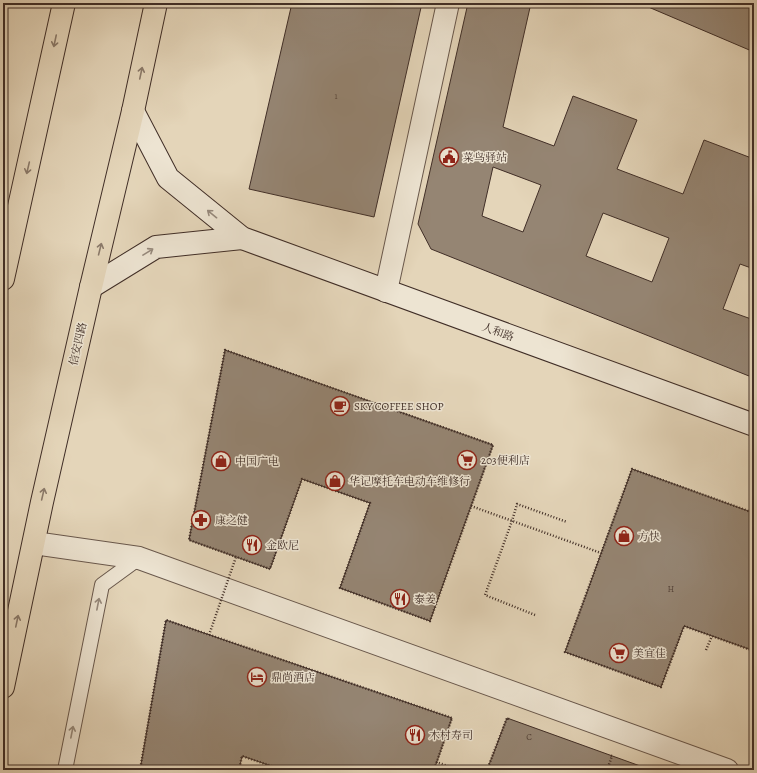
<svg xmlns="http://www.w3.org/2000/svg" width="757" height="773" viewBox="0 0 757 773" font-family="Alegreya,'Noto Serif SC',serif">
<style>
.building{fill:#958573;stroke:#402e27;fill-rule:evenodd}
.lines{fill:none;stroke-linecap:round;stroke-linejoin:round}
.lane-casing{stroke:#69584c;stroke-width:16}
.street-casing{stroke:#69584c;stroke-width:24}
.secondary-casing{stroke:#402e27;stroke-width:24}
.primary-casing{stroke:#402e27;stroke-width:24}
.path{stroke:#402e27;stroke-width:2.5;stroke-dasharray:1 2;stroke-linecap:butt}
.lane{stroke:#ede4d2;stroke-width:14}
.street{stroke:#ede4d2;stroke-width:22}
.secondary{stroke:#ede4d2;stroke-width:22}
.primary{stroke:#e4d5b9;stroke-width:22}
.path-bridge{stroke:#402e27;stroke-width:2.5;stroke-dasharray:1 2;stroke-linecap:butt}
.oneway{stroke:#8a7969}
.oneway2{stroke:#96897c}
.labels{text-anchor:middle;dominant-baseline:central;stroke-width:3;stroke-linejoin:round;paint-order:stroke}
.number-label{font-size:9px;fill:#55443a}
.poi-label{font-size:11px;fill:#402e27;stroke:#ede4d2;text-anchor:start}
.street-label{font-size:11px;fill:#402e27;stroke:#ede4d2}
</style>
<rect width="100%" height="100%" fill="#e4d5b9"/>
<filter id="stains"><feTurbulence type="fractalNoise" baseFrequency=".005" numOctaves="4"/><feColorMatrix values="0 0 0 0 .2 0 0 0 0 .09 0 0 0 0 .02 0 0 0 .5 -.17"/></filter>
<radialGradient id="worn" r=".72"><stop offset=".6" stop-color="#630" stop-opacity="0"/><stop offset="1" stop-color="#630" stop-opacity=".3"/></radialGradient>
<g class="building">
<path d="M292,3H422L374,217L249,189Z"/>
<path d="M468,3H531L503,127L554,146L573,96L637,120L617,169L683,194L704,140L754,159V269L740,264L723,309L754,320V378L431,249L418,224ZM493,167L541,185L523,232L482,216ZM603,213L669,238L652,282L586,256Z"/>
<path d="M639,3H754V52Z"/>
<path d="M225,350L493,445L430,621L340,588L370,503L302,479L270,569L189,540Z"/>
<path d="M632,469L754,513V651L684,626L661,687L565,652Z"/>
<path d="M166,620L452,718L434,770H283L242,756L239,770H140Z"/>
<path d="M507,718L643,767V770H487Z"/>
</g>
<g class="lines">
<g class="lane-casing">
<path id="lane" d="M65,770L102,585L139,558"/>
</g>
<g class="street-casing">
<g id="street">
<path d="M386,291L448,3"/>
<path d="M34,543L139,558L727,770"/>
</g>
</g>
<g class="secondary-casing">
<g id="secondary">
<path d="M133,111L168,178L242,238L754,425"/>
<path d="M91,287L156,247L242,238"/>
</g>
</g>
<g class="primary-casing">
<g id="primary">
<path d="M3,279L64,3"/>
<path d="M3,687L42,502L91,287L133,111L156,3"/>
</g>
</g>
<g class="path">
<path d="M225,350L493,445L430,621L340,588L370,503L302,479L270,569L189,540Z"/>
<path d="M471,506L601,553"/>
<path d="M754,513L632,469L565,652L661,687L684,626L754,651"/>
<path d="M535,615L485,595L512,521L517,504L567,522"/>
<path d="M706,650L712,636"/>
<path d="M436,762L459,770"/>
<path d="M140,770L166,620L452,718L434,770"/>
<path d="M239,770L242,756L283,770"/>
<path d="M487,770L507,718L509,719"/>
<path d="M607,770L612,756L609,755"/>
</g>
<use href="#lane" class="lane"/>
<use href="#street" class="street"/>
<use href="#secondary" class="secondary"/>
<use href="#primary" class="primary"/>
<path class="path-bridge" d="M209,635L236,557"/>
</g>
<defs><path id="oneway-shaft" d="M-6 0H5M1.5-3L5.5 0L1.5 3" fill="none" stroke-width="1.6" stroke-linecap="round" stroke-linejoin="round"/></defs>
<g class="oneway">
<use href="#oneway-shaft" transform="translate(55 41) rotate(102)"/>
<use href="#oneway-shaft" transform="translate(141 73) rotate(-78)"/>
<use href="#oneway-shaft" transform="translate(28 168) rotate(103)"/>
<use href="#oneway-shaft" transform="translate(100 249) rotate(-76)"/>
<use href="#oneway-shaft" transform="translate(43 494) rotate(-77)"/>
<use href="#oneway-shaft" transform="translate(17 621) rotate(-78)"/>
</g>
<g class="oneway2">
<use href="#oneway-shaft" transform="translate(212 214) rotate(-141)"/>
<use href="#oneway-shaft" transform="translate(148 252) rotate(-32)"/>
<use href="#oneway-shaft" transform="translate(98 604) rotate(-79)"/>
<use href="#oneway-shaft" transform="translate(72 732) rotate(-79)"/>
</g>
<defs>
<g id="civic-ring" transform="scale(1)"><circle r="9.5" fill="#ede4d2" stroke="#8f2418" stroke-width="1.5"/><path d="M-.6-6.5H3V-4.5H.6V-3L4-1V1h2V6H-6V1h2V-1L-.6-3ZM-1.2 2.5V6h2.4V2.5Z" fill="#8f2418"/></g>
<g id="cafe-ring" transform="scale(1)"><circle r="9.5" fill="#ede4d2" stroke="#8f2418" stroke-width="1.5"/><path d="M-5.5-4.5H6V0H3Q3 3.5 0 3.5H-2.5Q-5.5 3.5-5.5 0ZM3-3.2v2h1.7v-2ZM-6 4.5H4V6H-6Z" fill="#8f2418"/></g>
<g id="supermarket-ring" transform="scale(1)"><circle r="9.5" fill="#ede4d2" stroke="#8f2418" stroke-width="1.5"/><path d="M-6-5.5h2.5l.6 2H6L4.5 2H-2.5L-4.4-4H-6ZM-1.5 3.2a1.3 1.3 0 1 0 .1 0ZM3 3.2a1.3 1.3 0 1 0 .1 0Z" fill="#8f2418"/></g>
<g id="shop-ring" transform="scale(1)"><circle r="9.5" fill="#ede4d2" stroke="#8f2418" stroke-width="1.5"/><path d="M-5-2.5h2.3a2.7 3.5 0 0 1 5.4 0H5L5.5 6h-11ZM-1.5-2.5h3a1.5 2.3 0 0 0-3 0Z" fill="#8f2418"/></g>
<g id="pharmacy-ring" transform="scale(1)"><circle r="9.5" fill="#ede4d2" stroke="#8f2418" stroke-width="1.5"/><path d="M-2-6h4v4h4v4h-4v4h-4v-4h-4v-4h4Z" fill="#8f2418"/></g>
<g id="restaurant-ring" transform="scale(1)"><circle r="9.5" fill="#ede4d2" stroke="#8f2418" stroke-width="1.5"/><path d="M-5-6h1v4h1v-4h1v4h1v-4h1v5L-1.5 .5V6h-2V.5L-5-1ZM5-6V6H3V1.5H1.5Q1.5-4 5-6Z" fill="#8f2418"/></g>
<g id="hotel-ring" transform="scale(1)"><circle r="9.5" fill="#ede4d2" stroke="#8f2418" stroke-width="1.5"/><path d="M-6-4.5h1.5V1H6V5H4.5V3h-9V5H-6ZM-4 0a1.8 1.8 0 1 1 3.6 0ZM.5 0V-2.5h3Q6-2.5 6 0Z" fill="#8f2418"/></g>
</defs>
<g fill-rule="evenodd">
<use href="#civic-ring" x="449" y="157"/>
<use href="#cafe-ring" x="340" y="406"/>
<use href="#supermarket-ring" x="467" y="460"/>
<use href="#shop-ring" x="221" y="461"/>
<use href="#shop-ring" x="335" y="481"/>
<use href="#pharmacy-ring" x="201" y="520"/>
<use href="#shop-ring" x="624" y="536"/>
<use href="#restaurant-ring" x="252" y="545"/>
<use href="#restaurant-ring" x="400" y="599"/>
<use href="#supermarket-ring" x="619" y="653"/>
<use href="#hotel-ring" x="257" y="677"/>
<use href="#restaurant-ring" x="415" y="735"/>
</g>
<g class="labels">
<g class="number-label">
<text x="336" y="96">1</text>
<text x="671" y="589">H</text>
<text x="529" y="737">C</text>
</g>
<g class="poi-label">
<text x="463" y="157">菜鸟驿站</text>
<text x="354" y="406">SKY COFFEE SHOP</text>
<text x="481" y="460">203便利店</text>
<text x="235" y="461">中国广电</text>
<text x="349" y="481">华记摩托车电动车维修行</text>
<text x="215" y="520">康之健</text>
<text x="638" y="536">方快</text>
<text x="266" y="545">金欧尼</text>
<text x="414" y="599">泰姜</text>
<text x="633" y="653">美宜佳</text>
<text x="271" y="677">鼎尚酒店</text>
<text x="429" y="735">木村寿司</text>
</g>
<g class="street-label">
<text transform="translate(498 332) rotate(20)">人和路</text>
<text transform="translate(78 344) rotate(-77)">信安四路</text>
</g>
</g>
<rect width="757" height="773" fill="none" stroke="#e4d5b9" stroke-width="16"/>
<rect x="4" y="4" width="749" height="765" fill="none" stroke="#402e27" stroke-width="2"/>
<rect x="8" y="8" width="741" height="757" fill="none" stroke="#402e27"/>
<rect width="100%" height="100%" filter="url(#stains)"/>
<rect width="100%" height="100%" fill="url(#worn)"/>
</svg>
